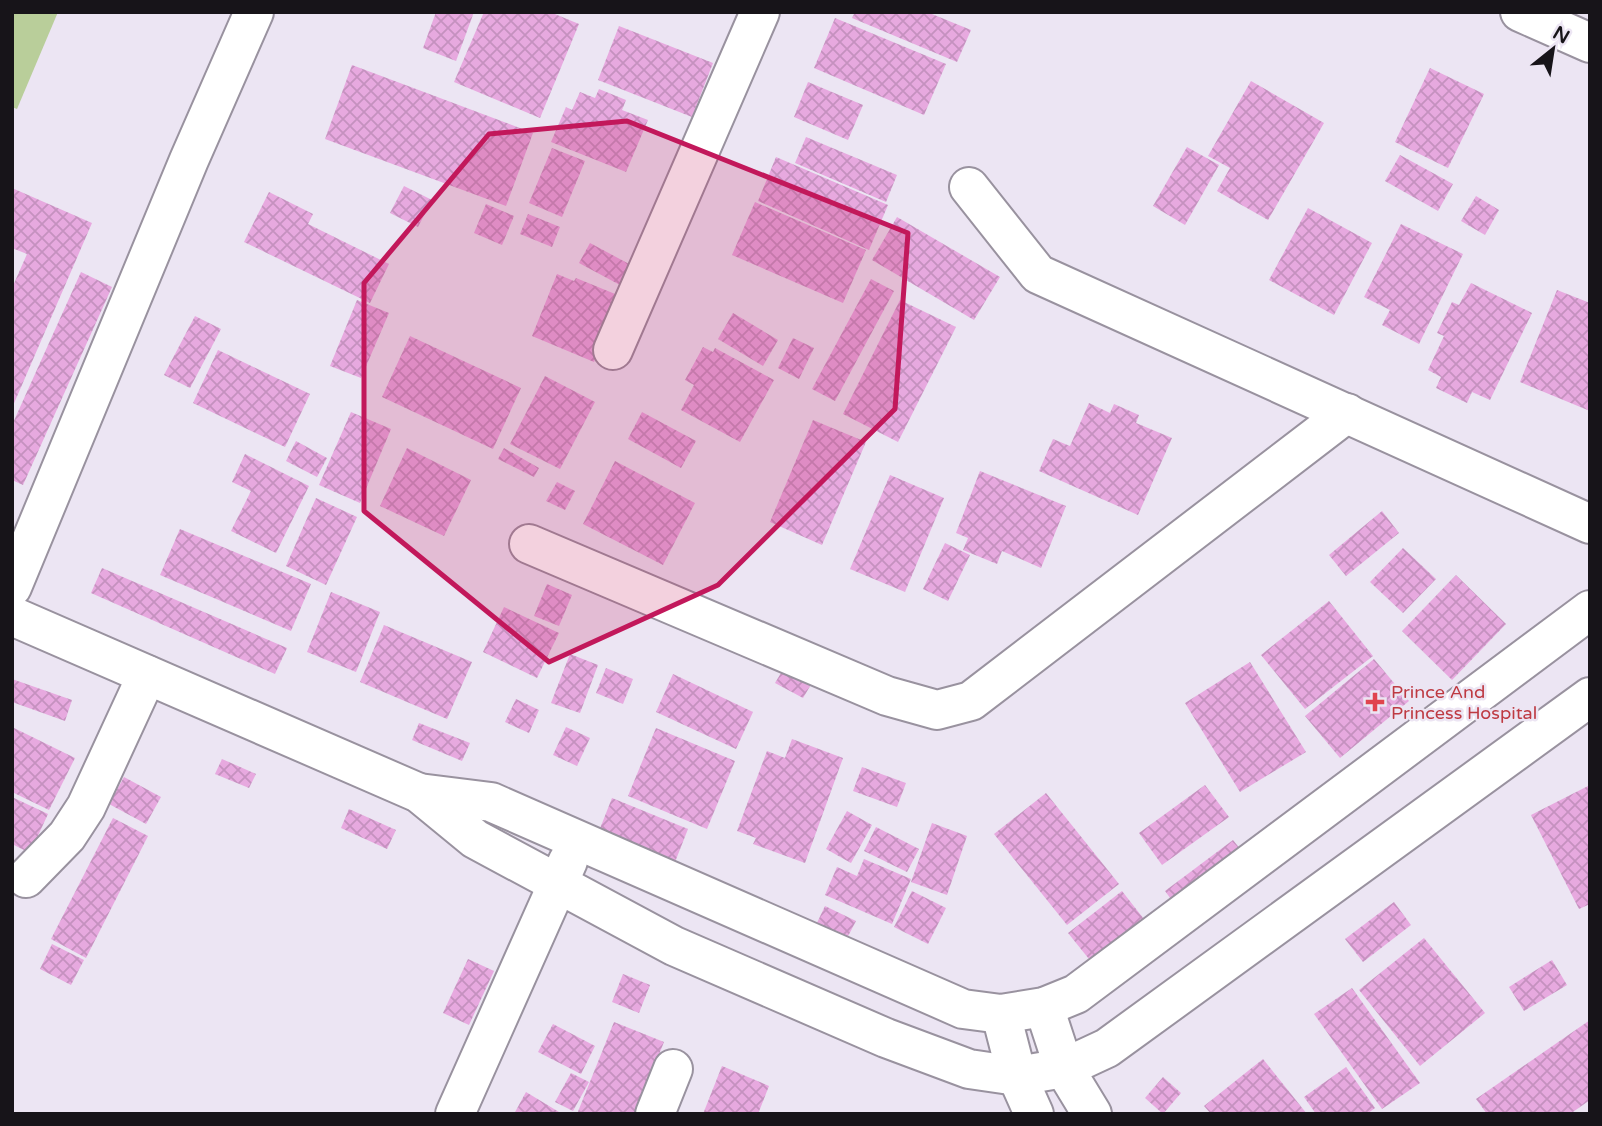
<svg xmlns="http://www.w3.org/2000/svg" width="1602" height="1126" viewBox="0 0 1602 1126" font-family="'Varela Round',sans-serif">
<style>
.green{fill:#b9ce9a}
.building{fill:url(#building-cross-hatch)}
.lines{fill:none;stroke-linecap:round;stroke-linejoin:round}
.minor-casing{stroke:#99929f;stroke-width:42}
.minor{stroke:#fff;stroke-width:38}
.marked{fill:#c2185b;fill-opacity:0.2;stroke:#c2185b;stroke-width:5;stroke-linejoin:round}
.health-dot{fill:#e0444e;stroke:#ece5f3;stroke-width:2.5}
.labels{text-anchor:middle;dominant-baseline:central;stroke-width:5;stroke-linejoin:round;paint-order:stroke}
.health-label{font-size:18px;fill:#be3a42;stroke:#ece5f3;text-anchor:start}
</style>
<defs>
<pattern id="building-cross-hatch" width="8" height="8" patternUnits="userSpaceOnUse" patternTransform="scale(1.75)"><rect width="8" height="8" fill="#e7a9df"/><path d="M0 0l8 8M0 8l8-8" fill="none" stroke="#c591bf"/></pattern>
</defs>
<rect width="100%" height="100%" fill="#ece5f3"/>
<path class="green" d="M12,12H58L17,109L12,107Z"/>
<g class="building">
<path d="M436,12H474L456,61L423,48Z"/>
<path d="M484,12H550L579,24L540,118L454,82Z"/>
<path d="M855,12H927L971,30L957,62L852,18Z"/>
<path d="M835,18L946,64L924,115L814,68Z"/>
<path d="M619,26L713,63L692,117L598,80Z"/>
<path d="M352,65L533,133L506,206L325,139Z"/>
<path d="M1430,68L1484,94L1448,168L1395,142Z"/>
<path d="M1251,81L1324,123L1268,220L1217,191L1230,168L1208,156Z"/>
<path d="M808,82L863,105L848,140L794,117Z"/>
<path d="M599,89L626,100L622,110L648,120L626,172L551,142L566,107L572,110L580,92L595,98Z"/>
<path d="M806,137L897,175L886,202L795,163Z"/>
<path d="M1187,147L1219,165L1185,225L1153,206Z"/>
<path d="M552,148L585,161L562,217L529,203Z"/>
<path d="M1400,155L1453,184L1438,211L1385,181Z"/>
<path d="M776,157L888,205L869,250L758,201Z"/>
<path d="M404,186L432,200L418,227L390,213Z"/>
<path d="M12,188L92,223L12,408V288L27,254L12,248Z"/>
<path d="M269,192L313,214L308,224L389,264L370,303L244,242Z"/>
<path d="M1476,196L1499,210L1485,235L1461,221Z"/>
<path d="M755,202L866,250L843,303L732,255Z"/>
<path d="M486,204L514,216L502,245L474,233Z"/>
<path d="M1308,208L1372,243L1334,315L1269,280Z"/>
<path d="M528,214L560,227L552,247L520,234Z"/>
<path d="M897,217L1000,277L974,320L872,260Z"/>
<path d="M1401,224L1463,254L1419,344L1382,325L1390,310L1364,297Z"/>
<path d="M590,243L644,272L633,292L579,263Z"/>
<path d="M81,272L112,287L23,485L12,480V425Z"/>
<path d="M557,274L574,281L576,278L620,296L594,362L532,336Z"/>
<path d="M871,279L894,291L835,401L812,389Z"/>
<path d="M1471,283L1532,313L1490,400L1472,392L1467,403L1436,388L1441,377L1428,370L1444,336L1437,333L1452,302L1459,305Z"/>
<path d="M1557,290L1590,303V411L1520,382Z"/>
<path d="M357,300L389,313L361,378L330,366Z"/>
<path d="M900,300L956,327L898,442L843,414Z"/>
<path d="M733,313L778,340L763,366L718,339Z"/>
<path d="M195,316L221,329L190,388L164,375Z"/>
<path d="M410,336L521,388L493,449L382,397Z"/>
<path d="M793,338L814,348L799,379L778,368Z"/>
<path d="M703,347L713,352L715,348L774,380L740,442L681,410L694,385L685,380Z"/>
<path d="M218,350L310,394L285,447L193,403Z"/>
<path d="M545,376L595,402L560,469L510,444Z"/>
<path d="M1089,403L1110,413L1114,404L1139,415L1136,423L1172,438L1138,515L1039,471L1053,439L1070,446Z"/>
<path d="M351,412L391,429L360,503L319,485Z"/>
<path d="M642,412L696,441L681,468L628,439Z"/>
<path d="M813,420L866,442L822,545L770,522Z"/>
<path d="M296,441L327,458L317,477L286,461Z"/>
<path d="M407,448L471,480L444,536L380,506Z"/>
<path d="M504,448L539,468L534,477L498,459Z"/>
<path d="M245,454L309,486L276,553L231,531L251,491L232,482Z"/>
<path d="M615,461L695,503L663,565L583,524Z"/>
<path d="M980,471L1066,506L1041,568L1002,551L997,564L963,550L968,538L956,533Z"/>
<path d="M890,475L944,498L905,592L850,569Z"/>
<path d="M557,482L575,491L565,510L546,501Z"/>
<path d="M316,498L357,517L326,585L286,566Z"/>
<path d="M1382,511L1399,533L1346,576L1329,555Z"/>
<path d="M180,529L311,584L291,631L160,575Z"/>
<path d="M945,543L970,555L948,601L923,589Z"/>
<path d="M1403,548L1436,579L1403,613L1370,582Z"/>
<path d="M102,568L287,648L275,674L91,593Z"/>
<path d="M1456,575L1506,624L1452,680L1402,631Z"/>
<path d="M547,584L572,595L559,626L534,616Z"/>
<path d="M331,592L380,612L356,672L307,652Z"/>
<path d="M1329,601L1373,656L1305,709L1261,655Z"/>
<path d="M504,607L559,633L537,678L483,652Z"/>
<path d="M384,625L472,662L447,719L360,682Z"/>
<path d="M570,654L598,665L580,713L551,703Z"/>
<path d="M1374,659L1409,701L1340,758L1305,716Z"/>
<path d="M1250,662L1306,752L1240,792L1185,703Z"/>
<path d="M606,668L633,679L623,704L596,693Z"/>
<path d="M784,668L812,683L803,698L775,683Z"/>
<path d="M673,674L753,712L736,749L656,712Z"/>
<path d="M12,679L72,700L65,721L12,702Z"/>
<path d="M516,699L539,710L529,733L505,722Z"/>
<path d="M419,723L470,743L462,761L412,740Z"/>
<path d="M12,727L75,758L49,810L12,792Z"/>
<path d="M566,727L590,738L577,766L553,755Z"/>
<path d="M656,728L735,761L707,829L628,796Z"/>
<path d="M792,739L843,758L805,863L753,844L756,838L737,831L767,751L785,758Z"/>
<path d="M222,759L256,774L249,788L215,774Z"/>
<path d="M862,767L906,783L897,807L853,791Z"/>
<path d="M124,777L161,797L146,824L109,804Z"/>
<path d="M1205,785L1229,817L1162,865L1139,833Z"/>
<path d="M1588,786L1590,904L1579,909L1531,815Z"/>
<path d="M1046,793L1119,884L1067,925L994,834Z"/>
<path d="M12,797L48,814L30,853L12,844Z"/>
<path d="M612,798L688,829L675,862L599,831Z"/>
<path d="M349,809L396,830L387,849L341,828Z"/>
<path d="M847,811L872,825L851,863L826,849Z"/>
<path d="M113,818L148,836L86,958L51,939Z"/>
<path d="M932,823L967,836L947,895L911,882Z"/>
<path d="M876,827L919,849L907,872L864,851Z"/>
<path d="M1233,840L1245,855L1176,906L1165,891Z"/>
<path d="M864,859L911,879L892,924L825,895L837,867L857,876Z"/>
<path d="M912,891L946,908L928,944L894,927Z"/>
<path d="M1122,891L1147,923L1093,964L1068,933Z"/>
<path d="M1394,902L1411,925L1363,962L1345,939Z"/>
<path d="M825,906L856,921L845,942L815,927Z"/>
<path d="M1424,938L1485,1013L1420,1066L1359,990Z"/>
<path d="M52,944L84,960L71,985L40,969Z"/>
<path d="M468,959L494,971L469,1025L443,1013Z"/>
<path d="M1552,960L1567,985L1524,1011L1509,987Z"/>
<path d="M623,974L650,985L639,1013L612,1002Z"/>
<path d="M1352,988L1420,1083L1382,1109L1314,1014Z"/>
<path d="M1590,1020V1100L1570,1114H1487L1476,1099Z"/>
<path d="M614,1022L664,1042L635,1114H577Z"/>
<path d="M553,1024L595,1046L581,1074L538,1052Z"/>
<path d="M1263,1059L1307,1114H1211L1204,1106Z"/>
<path d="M722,1066L769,1086L758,1114H703Z"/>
<path d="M1346,1067L1375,1108L1367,1114H1316L1304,1097Z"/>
<path d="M571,1073L589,1082L573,1111L555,1102Z"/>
<path d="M1163,1077L1181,1093L1163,1114L1145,1098Z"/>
<path d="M526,1092L559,1112L558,1114H514Z"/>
</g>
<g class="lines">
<g class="minor-casing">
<g id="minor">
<path d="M1520,12L1590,43"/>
<path d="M969,187L1038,274L1590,524"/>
<path d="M613,350L760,12"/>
<path d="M529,544L887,696L937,710L971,701L1347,413"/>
<path d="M12,587L189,160L254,12"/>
<path d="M12,616L419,793L475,839L674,946L886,1038L969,1069L1017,1076L1064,1068L1107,1048L1590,697"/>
<path d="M419,793L491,802L963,1009L1001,1014L1044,1007L1076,994L1590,610"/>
<path d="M26,878L67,836L86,807L147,675"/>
<path d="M1044,1007L1064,1068L1092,1114"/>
<path d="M1001,1014L1017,1076L1034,1114"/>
<path d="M455,1114L568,861"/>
<path d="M655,1114L673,1069"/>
</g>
</g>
<use href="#minor" class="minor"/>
</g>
<path class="marked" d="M627,121L908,233L895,409L718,585L549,662L364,511V283L489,134Z"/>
<path class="health-dot" d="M1371.5 691.5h7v7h7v7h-7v7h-7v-7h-7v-7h7z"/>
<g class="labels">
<g class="health-label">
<text x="1391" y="692">Prince And<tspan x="1391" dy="21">Princess Hospital</tspan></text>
</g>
</g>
<rect width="1602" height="1126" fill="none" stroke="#171419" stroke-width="28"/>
<g transform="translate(1553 49) rotate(30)" stroke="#ece5f3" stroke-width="5" paint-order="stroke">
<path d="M0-5L12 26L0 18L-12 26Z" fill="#171419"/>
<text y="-10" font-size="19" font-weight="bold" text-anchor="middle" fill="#171419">N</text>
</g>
</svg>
